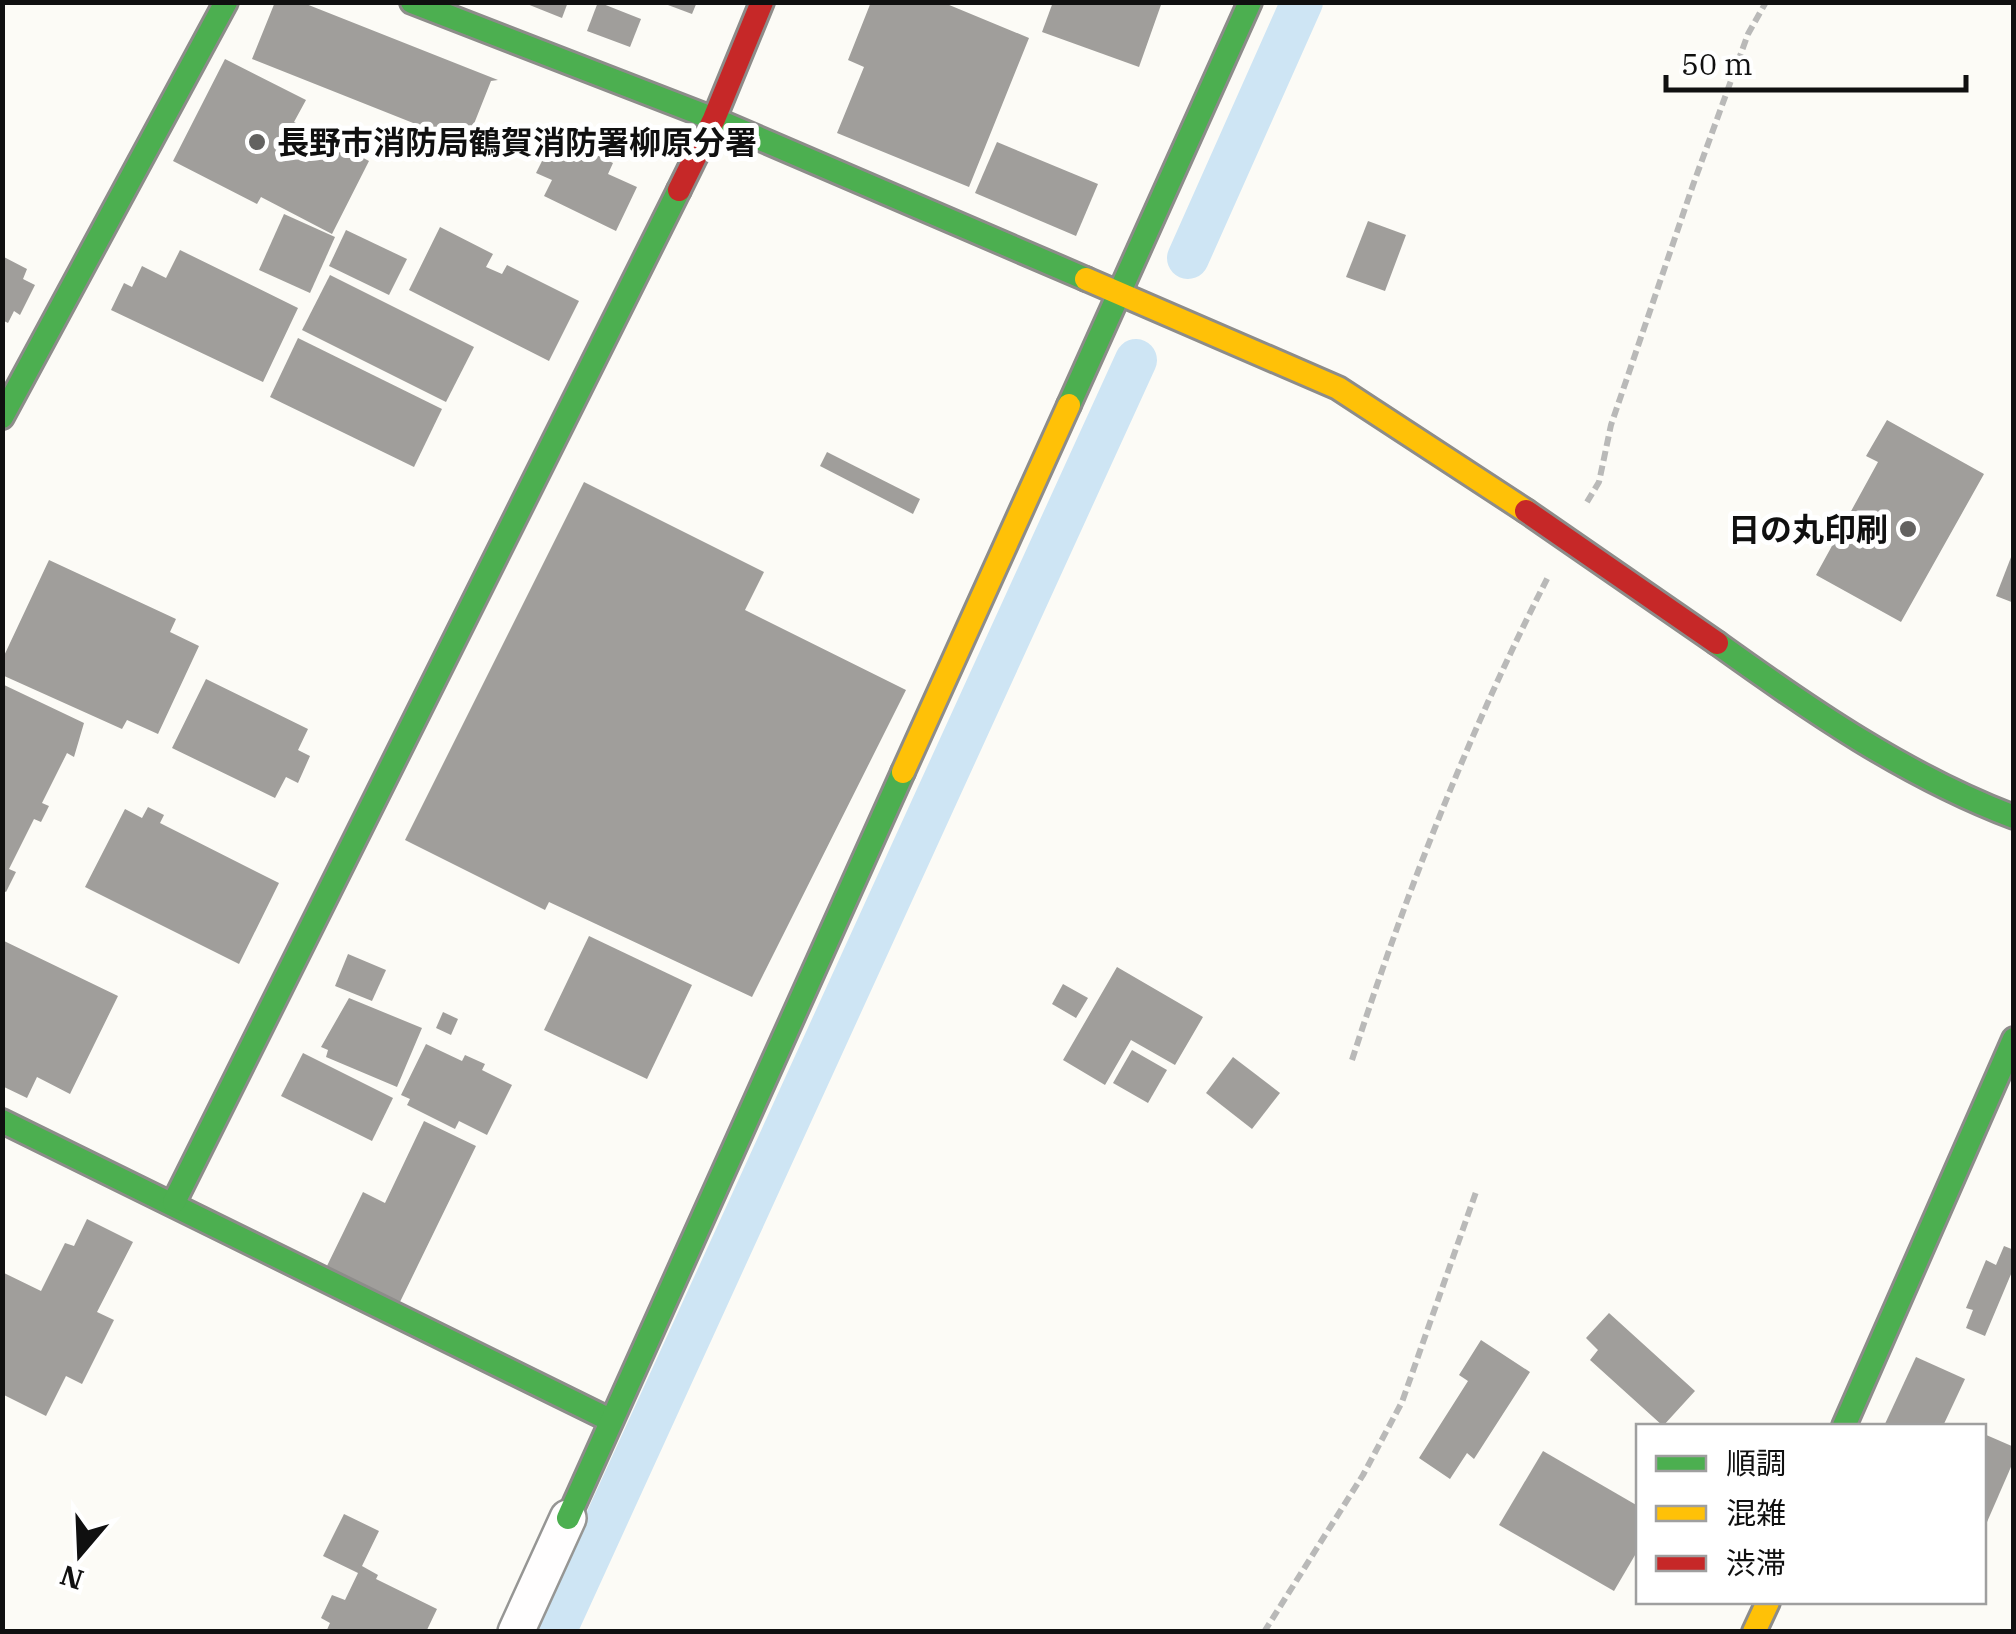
<svg xmlns="http://www.w3.org/2000/svg" width="2016" height="1634" viewBox="0 0 2016 1634" font-family="'IBM Plex Serif','Noto Sans JP',serif">
<style>
.lines{fill:none;stroke-linecap:round;stroke-linejoin:round}
.canal{stroke:#cee5f4;stroke-width:42}
.building{fill:#a09e9b}
.street-casing{stroke:#969694;stroke-width:40}
.fast-casing{stroke:#8d8c8a;stroke-width:28}
.slow-casing{stroke:#8d8c8a;stroke-width:28}
.jam-casing{stroke:#8d8c8a;stroke-width:28}
.path{stroke:#b9b9b8;stroke-width:6;stroke-dasharray:10 5;stroke-linecap:butt}
.street{stroke:#fffefe;stroke-width:35}
.fast{stroke:#4caf50;stroke-width:22}
.slow{stroke:#ffc107;stroke-width:22}
.jam{stroke:#c62828;stroke-width:22}
.poi-dot{fill:#636260;stroke:#fff;stroke-width:4}
.labels{text-anchor:middle;dominant-baseline:central;stroke-width:10;stroke-linejoin:round;paint-order:stroke}
.poi-label{font-size:32px;font-weight:bold;fill:#101010;stroke:#fff;text-anchor:start}
</style>
<rect width="100%" height="100%" fill="#fcfbf6"/>
<g class="lines">
<g class="canal">
<path d="M1188,258L1302,2"/>
<path d="M555,1632L1136,360"/>
</g>
</g>
<g class="building">
<path d="M275,2H301L498,80L491,81L466,144L252,59Z"/>
<path d="M522,2H568L562,18Z"/>
<path d="M598,2L641,19L630,47L587,31Z"/>
<path d="M660,2H697L692,14Z"/>
<path d="M871,2H942L1029,38L969,187L837,133L864,67L848,60Z"/>
<path d="M1053,2H1162L1139,67L1042,32Z"/>
<path d="M225,59L306,100L294,122L369,161L332,234L261,197L257,204L173,161Z"/>
<path d="M555,135L613,163L608,174L637,187L616,231L544,196L552,180L536,173Z"/>
<path d="M997,142L1098,184L1076,236L975,193Z"/>
<path d="M284,214L335,237L310,293L259,270Z"/>
<path d="M1368,221L1406,235L1385,291L1346,277Z"/>
<path d="M440,227L493,254L486,267L502,274L507,265L579,301L549,361L409,290Z"/>
<path d="M346,230L407,259L389,295L329,266Z"/>
<path d="M180,250L298,308L263,382L111,310L124,283L132,287L142,266L166,278Z"/>
<path d="M2,256L27,269L23,279L35,285L20,315L14,311L8,323L2,320Z"/>
<path d="M330,275L474,347L446,402L302,330Z"/>
<path d="M298,338L442,409L414,467L270,397Z"/>
<path d="M1887,420L1984,474L1901,622L1816,575L1878,462L1866,456Z"/>
<path d="M827,452L920,499L913,514L820,466Z"/>
<path d="M584,482L764,572L745,610L906,690L752,997L549,902L545,910L405,840Z"/>
<path d="M2013,552H2014V603L1996,596Z"/>
<path d="M49,560L176,619L170,632L199,646L158,734L127,720L122,729L2,675V660Z"/>
<path d="M206,679L308,729L298,750L310,756L298,783L286,777L275,798L172,748Z"/>
<path d="M2,684L84,723L74,757L67,753L42,803L49,806L41,822L34,819L9,869L16,872L6,892L2,890Z"/>
<path d="M148,807L164,815L160,823L279,883L239,964L85,887L125,809L142,818Z"/>
<path d="M589,936L692,985L647,1079L544,1030Z"/>
<path d="M2,940L118,996L70,1094L37,1077L27,1098L2,1086Z"/>
<path d="M348,954L386,970L372,1001L335,986Z"/>
<path d="M1117,967L1203,1017L1175,1065L1131,1040L1105,1085L1063,1060Z"/>
<path d="M1063,984L1088,998L1076,1018L1052,1004Z"/>
<path d="M349,998L422,1028L397,1087L326,1057L328,1050L321,1047Z"/>
<path d="M443,1012L458,1019L451,1035L436,1028Z"/>
<path d="M426,1044L462,1061L465,1055L485,1064L482,1070L512,1085L487,1135L459,1121L455,1129L407,1105L410,1099L401,1095Z"/>
<path d="M1132,1050L1167,1070L1148,1103L1113,1083Z"/>
<path d="M303,1053L393,1098L372,1141L281,1096Z"/>
<path d="M1233,1057L1280,1093L1252,1129L1206,1093Z"/>
<path d="M424,1121L476,1146L398,1306L325,1270L363,1192L385,1203Z"/>
<path d="M87,1219L133,1242L97,1312L114,1320L82,1384L66,1376L46,1416L2,1394V1272L41,1291L65,1243L74,1246Z"/>
<path d="M2004,1246L2014,1250V1267L1985,1336L1966,1328L1973,1310L1966,1308L1986,1260L1996,1265Z"/>
<path d="M1609,1313L1695,1391L1663,1426L1590,1360L1598,1350L1586,1338Z"/>
<path d="M1481,1340L1530,1372L1474,1459L1467,1453L1450,1479L1419,1458L1468,1381L1459,1375Z"/>
<path d="M1916,1357L1965,1379L1943,1426H1884Z"/>
<path d="M1984,1434L2014,1447V1460L1984,1529Z"/>
<path d="M1543,1451L1638,1506V1550L1614,1591L1499,1525Z"/>
<path d="M344,1514L379,1531L362,1566L378,1575L376,1579L437,1609L426,1632H326L330,1623L321,1618L332,1595L345,1600L358,1573L323,1556Z"/>
</g>
<g class="lines">
<g class="street-casing">
<path id="street" d="M516,1632L568,1518"/>
</g>
<g class="fast-casing">
<g id="fast">
<path d="M412,2L714,119L1086,279"/>
<path d="M1069,405L1250,2"/>
<path d="M2,417L226,2"/>
<path d="M1717,643C1810,710 1906,776 2014,817"/>
<path d="M2,1121L610,1420"/>
<path d="M174,1202L679,190"/>
<path d="M1844,1426L2014,1039"/>
<path d="M568,1518L903,772"/>
</g>
</g>
<g class="slow-casing">
<g id="slow">
<path d="M1086,279L1338,388L1526,511"/>
<path d="M903,772L1069,405"/>
<path d="M1754,1632L1768,1602"/>
</g>
</g>
<g class="jam-casing">
<g id="jam">
<path d="M679,190L714,119L762,2"/>
<path d="M1526,511L1717,643"/>
</g>
</g>
<g class="path">
<path d="M1587,502L1599,482L1611,425L1693,185L1748,34L1766,2"/>
<path d="M1352,1060C1406,893 1469,731 1549,575"/>
<path d="M1264,1632L1363,1475L1402,1402L1476,1192"/>
</g>
<use href="#street" class="street"/>
<use href="#fast" class="fast"/>
<use href="#slow" class="slow"/>
<use href="#jam" class="jam"/>
</g>
<g class="poi-dot">
<circle cx="257" cy="142" r="10"/>
<circle cx="1908" cy="529" r="10"/>
</g>
<g class="labels">
<g class="poi-label">
<text x="277" y="142">長野市消防局鶴賀消防署柳原分署</text>
<text x="1888" y="529" text-anchor="end">日の丸印刷</text>
</g>
</g>
<rect width="2016" height="1634" fill="none" stroke="#101010" stroke-width="10"/>
<rect x="1636" y="1424" width="350" height="180" fill="#ffffff" stroke="#9f9f9f" stroke-width="2.5"/>
<rect x="1656" y="1456" width="50" height="15" fill="#4caf50" stroke="#9f9f9f" stroke-width="2.5"/>
<text x="1726" y="1474" font-size="30" fill="#101010">順調</text>
<rect x="1656" y="1506" width="50" height="15" fill="#ffc107" stroke="#9f9f9f" stroke-width="2.5"/>
<text x="1726" y="1524" font-size="30" fill="#101010">混雑</text>
<rect x="1656" y="1556" width="50" height="15" fill="#c62828" stroke="#9f9f9f" stroke-width="2.5"/>
<text x="1726" y="1574" font-size="30" fill="#101010">渋滞</text>
<g transform="translate(80 1554) rotate(199)" stroke="#ffffff" stroke-width="8" paint-order="stroke">
<path d="M0-8L18 38L0 25L-18 38Z" fill="#101010"/>
<text y="-15" font-size="28" font-weight="bold" text-anchor="middle" fill="#101010">N</text>
</g>
<path d="M1666 75v15h300v-15" fill="none" stroke="#101010" stroke-width="5"/>
<text x="1681" y="75" font-size="30" fill="#101010" stroke="#ffffff" stroke-width="8" paint-order="stroke">50 m</text>
</svg>
